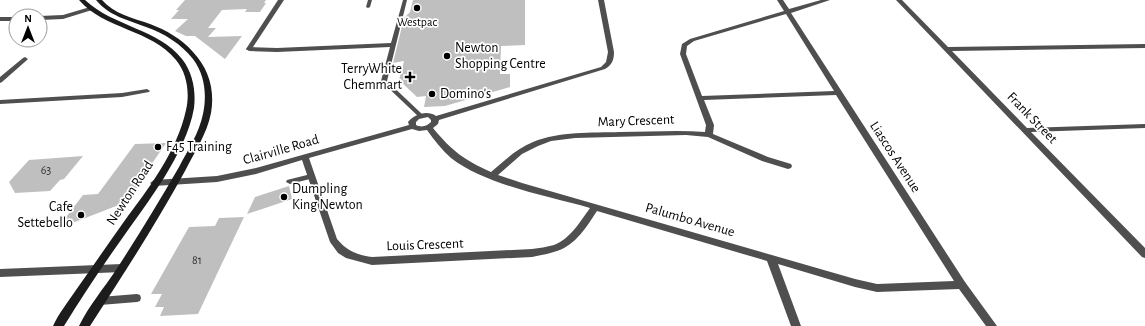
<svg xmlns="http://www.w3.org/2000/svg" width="1145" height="326" viewBox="0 0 1145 326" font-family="'Alegreya Sans',sans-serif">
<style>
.building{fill:#bfbfbf}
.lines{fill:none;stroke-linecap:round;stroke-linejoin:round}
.lane{fill:#4f4f4f;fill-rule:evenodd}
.street{fill:#4f4f4f;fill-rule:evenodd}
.secondary{fill:#1c1c1c;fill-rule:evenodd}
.poi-dot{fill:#000;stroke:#fff;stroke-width:1.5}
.labels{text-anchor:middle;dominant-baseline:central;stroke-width:3.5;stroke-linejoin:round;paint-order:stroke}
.far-poi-label{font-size:12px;fill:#000;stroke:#fff}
.number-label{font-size:12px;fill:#303030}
.poi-label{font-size:14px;fill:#000;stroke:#fff;text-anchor:start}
.street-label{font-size:14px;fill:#000;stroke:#fff}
</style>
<rect width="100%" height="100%" fill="#fff"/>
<g class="building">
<path d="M185,0H266L264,3H266L260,12H245L247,9L222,10L208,28H216L208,37L242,36L225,59L195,36H186L175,31L188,19H171L179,10H176Z"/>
<path d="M413,0H525V45L501,46L500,74H510V87L445,106L424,107L426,96L417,97L399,80L404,61L393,63L404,18L410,12Z"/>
<path d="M166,143L147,171L129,201L57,229L83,195L98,194L135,144Z"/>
<path d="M83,156L64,179L60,180L50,191L15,193L9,182L29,160Z"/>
<path d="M289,186L292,199L247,214L255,197Z"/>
<path d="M244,217L198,314L160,316L164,307H155L162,294H151L189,227L215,226L219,218Z"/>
</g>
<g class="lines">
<g class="lane">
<path d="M368,0H372L370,7L368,8L366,7Z"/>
<path d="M403,0H407L387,81L423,115L424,116L423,117H419L381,81L390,47L277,52L249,51L246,49L249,47L277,48L391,43Z"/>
<path d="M90,7L92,8V10L63,19L40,20V16L63,15Z"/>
<rect x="0" y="17" width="16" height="4"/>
<path d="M311,174L315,176L314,178L290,184L286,182L287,180Z"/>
<path d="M137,294L140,295L141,298L140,301L137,302L100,305L97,304L96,301L97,298L100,297Z"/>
</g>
<g class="street">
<path d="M278,0H284L251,50H247L246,49Z"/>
<path d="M598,0H604L614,52C614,60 612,65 605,69L439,120L438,124L433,128C452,151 464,160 491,172C504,161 516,149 533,142C560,131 591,133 620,132C649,132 677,130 705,132L706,125L680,54L682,44L690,39L784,11L777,0H783L789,9L821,0H830L791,13L965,282L997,326H986L959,289L877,292L855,287L778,264L801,326H791L767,261L597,211C587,226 576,245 557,251C549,254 540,255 532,257L372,265L346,258L338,253L330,242L302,160L256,174L217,182L154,186L150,183L154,180L217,176L256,168L409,125L408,122C415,114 427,110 436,116L601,67L606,62L608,52ZM786,14L834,91L702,96L686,54L687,46L694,41ZM836,95L954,281L877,284L855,279L522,183L498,175L522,154L538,146L551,141L575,138L686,135L708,137L762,161L788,169L791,168L792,166L791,164L768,157L713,134L714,125L704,100ZM428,117L431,120V122C427,126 422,128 416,125V122L419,119ZM412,129L419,131L427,130C434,140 442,150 451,158C486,185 547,196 590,208C580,222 570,239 554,245C547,247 539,248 532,249L372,257C357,255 347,251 337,239L309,158Z"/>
<path d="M896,0H902L948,47L1145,44V48L952,51L1027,128L1145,124V128L1031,132L1145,248V258L1142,257Z"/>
<path d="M25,57L28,59L27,60L2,82L0,83V77L23,58Z"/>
<path d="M147,89L150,91L149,92L122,97L0,104V100L122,93Z"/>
<path d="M122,264L125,265L127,268L125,271L122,272L0,277V269Z"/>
</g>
<g class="secondary">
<path d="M79,0H85C114,27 159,29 182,59C193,73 196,91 194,108C186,154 147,203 121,240C101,268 82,297 64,326H53C59,313 68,302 76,290C92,268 107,245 123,223C148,189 177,152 186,110C190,93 187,73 176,60C151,29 105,30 79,0Z"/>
<path d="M96,0H102C114,14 133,18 150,24C166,30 182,39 193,52C209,69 215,90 211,113C207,134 194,153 185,171C156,224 123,275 90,326H79C88,307 104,288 116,270C138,236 159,202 179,167C188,150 199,133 203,114C207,95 205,75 193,59C181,44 164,33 146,27C128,20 109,16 96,0Z"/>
</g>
</g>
<g class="poi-dot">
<circle cx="417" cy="8" r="4"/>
<circle cx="447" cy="56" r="4"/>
<path d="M408 71h4v4h4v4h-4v4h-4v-4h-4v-4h4z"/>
<circle cx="432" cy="94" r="4"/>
<circle cx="158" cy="147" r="4"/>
<circle cx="284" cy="197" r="4"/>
<circle cx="81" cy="215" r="4"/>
</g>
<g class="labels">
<g class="far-poi-label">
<text x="417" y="22">Westpac</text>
</g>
<g class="number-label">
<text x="46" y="170">63</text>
<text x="197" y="260">81</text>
</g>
<g class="poi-label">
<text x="455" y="48">Newton<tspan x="455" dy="16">Shopping Centre</tspan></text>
<text x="402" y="69" text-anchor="end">TerryWhite<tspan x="402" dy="16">Chemmart</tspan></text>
<text x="440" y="94">Domino's</text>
<text x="166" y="147">F45 Training</text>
<text x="292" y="189">Dumpling<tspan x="292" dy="16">King Newton</tspan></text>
<text x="73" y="207" text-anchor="end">Cafe<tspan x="73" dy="16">Settebello</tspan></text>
</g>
<g class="street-label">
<text transform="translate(1032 118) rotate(46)">Frank Street</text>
<text transform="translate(636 121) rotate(-2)">Mary Crescent</text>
<text transform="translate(281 150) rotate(-16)">Clairville Road</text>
<text transform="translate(895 157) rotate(57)">Liascos Avenue</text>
<text transform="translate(130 193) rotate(-57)">Newton Road</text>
<text transform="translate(690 220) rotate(16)">Palumbo Avenue</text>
<text transform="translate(425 245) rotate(-2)">Louis Crescent</text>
</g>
</g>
<g transform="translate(28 28)"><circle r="19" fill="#ffffff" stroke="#999999"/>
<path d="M0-3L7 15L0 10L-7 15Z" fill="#000000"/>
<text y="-6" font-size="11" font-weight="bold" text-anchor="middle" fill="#000000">N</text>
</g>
</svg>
